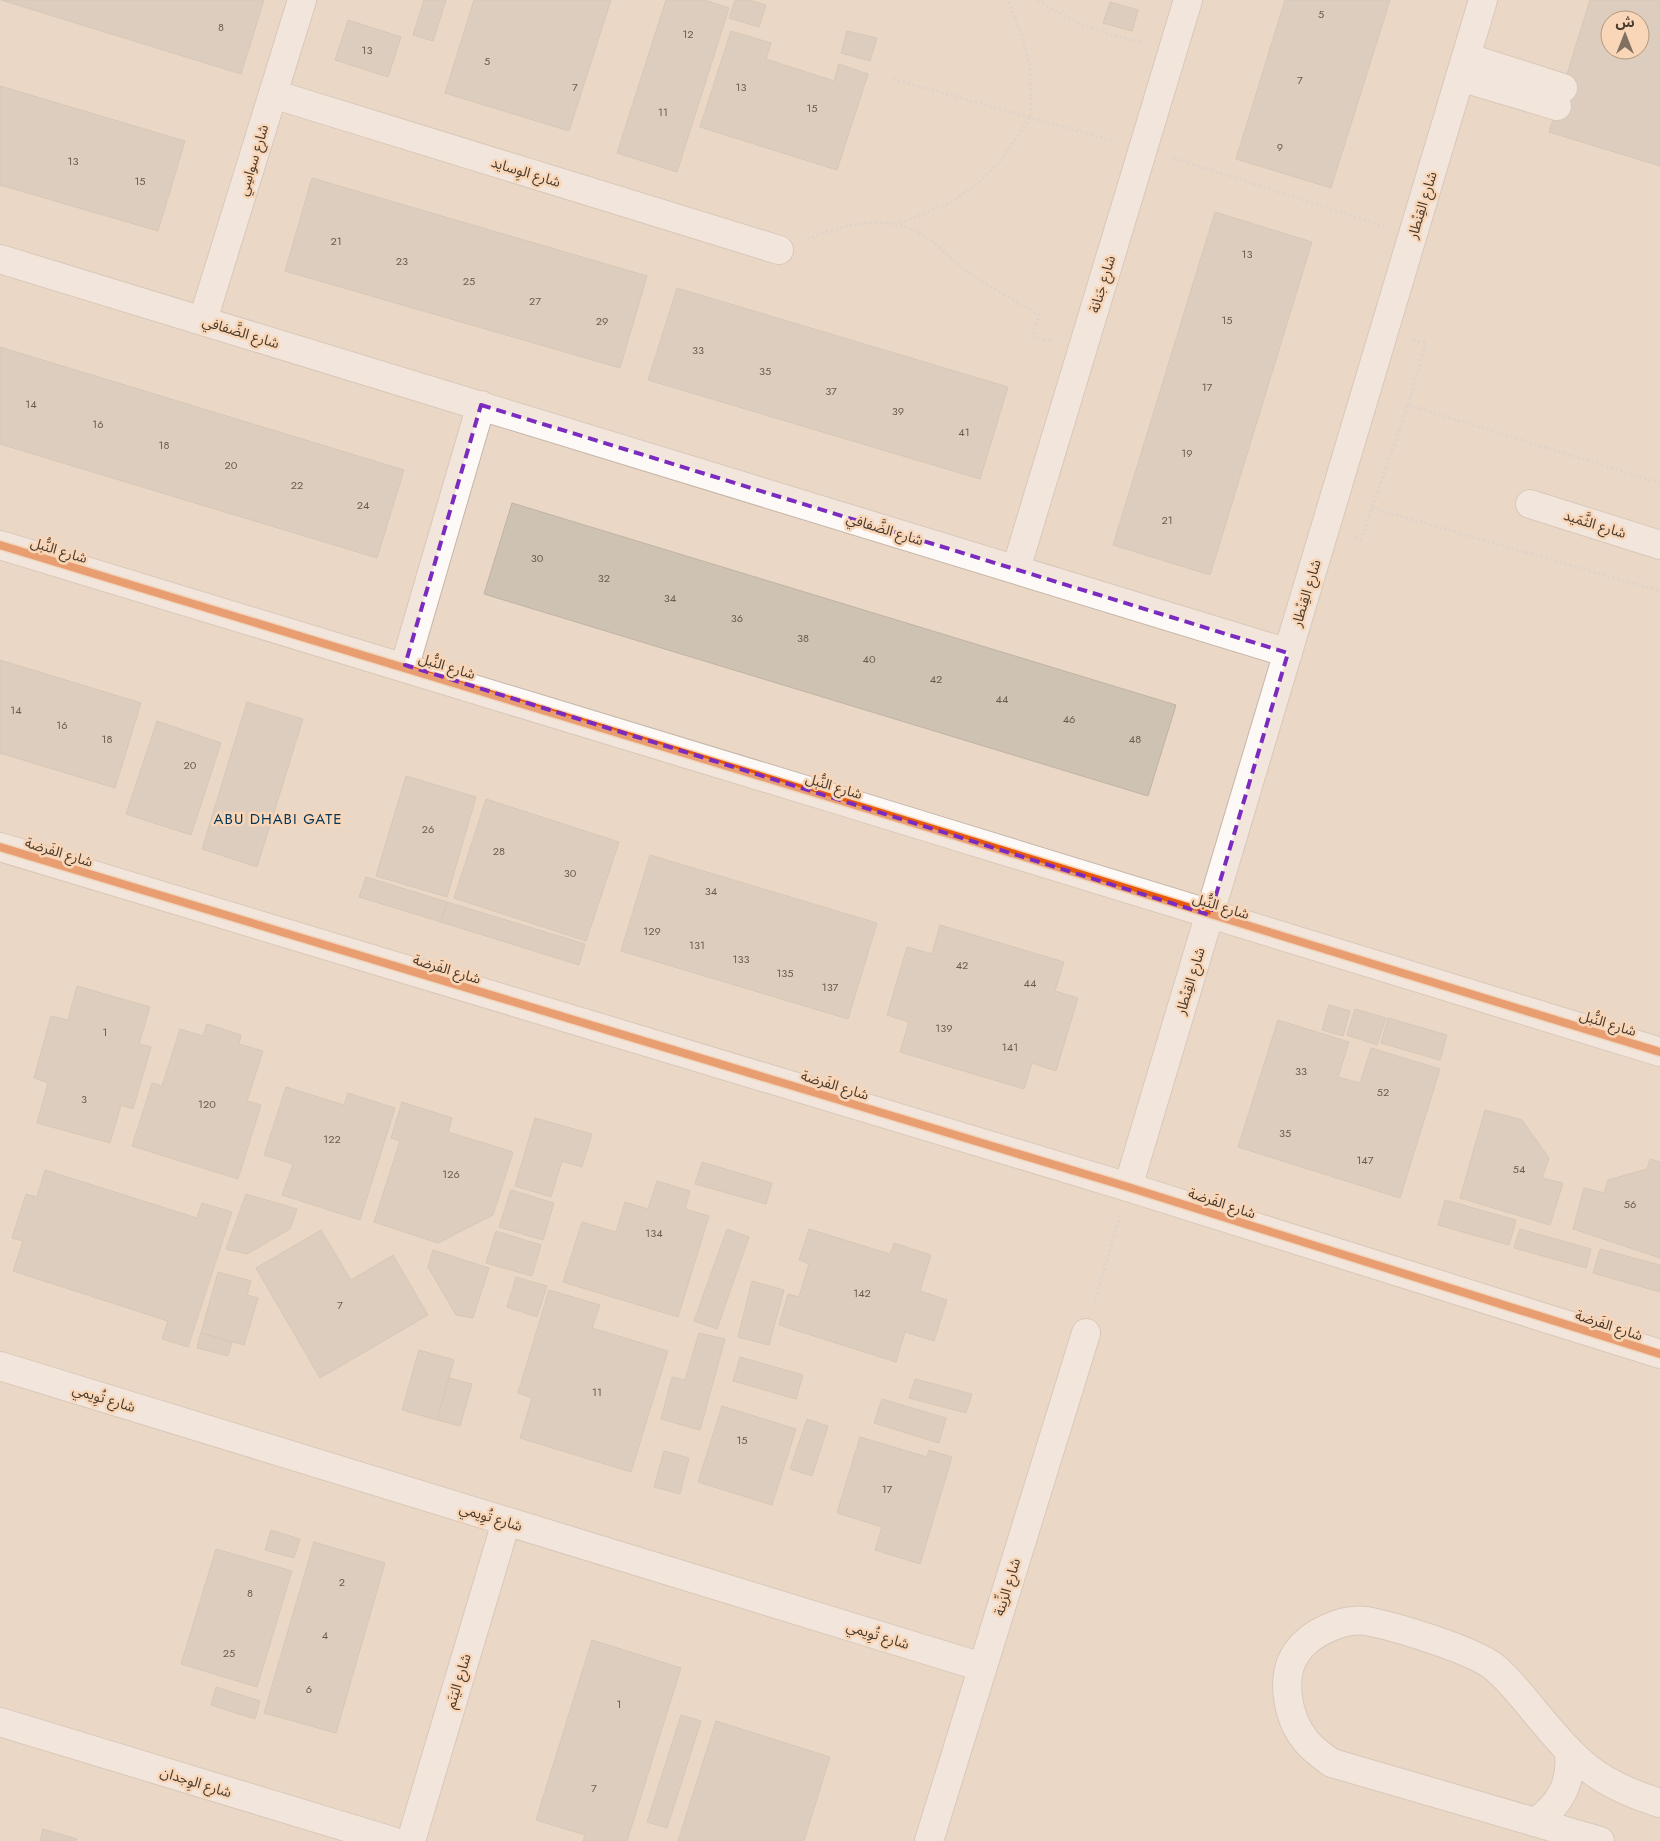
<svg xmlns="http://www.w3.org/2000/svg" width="1660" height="1841" viewBox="0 0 1660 1841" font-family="Jost,'Noto Sans Arabic',sans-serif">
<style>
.building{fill:#cec2b3;stroke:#bfb3a4;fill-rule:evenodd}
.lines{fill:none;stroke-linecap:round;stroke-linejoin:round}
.minor-casing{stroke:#c5b6a8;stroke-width:30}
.path{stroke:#d6d1cc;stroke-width:3;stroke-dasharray:2.5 2.5;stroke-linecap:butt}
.minor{stroke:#fcf9f6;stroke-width:28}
.cycleway-casing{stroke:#f9d6b7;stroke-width:11}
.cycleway{stroke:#e8590c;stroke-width:8}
.marked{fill:none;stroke:#7b2cbf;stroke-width:4;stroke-dasharray:10 6;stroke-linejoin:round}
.labels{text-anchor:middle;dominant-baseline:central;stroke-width:5;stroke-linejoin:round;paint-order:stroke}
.number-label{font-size:11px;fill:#6a5d4f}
.street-label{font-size:14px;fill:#473a2d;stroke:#f9d6b7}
.neighbourhood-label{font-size:15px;letter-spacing:1px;fill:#01375a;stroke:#f9d6b7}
</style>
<rect width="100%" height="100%" fill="#ead7c6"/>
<g class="building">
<path d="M1,0H264L241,74Z"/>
<path d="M424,0H446L433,41L413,35Z"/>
<path d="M474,0H611L569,131L445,93Z"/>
<path d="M666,0H705L729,8L677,172L617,153Z"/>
<path d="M735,0H749L766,5L759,27L729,18Z"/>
<path d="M1285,0H1390L1331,188L1236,159Z"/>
<path d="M1590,0H1660V166L1549,132ZM1610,20H1640V50H1610Z"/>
<path d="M1110,2L1138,10L1132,31L1103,23Z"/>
<path d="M348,20L401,37L388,77L335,60Z"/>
<path d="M731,31L771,43L766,59L834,81L839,64L868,74L837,170L700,127Z"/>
<path d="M847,31L877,38L870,61L841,53Z"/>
<path d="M0,86L185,141L158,231L0,185Z"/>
<path d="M312,178L647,276L620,368L285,271Z"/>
<path d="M1215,212L1312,242L1210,575L1113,545Z"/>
<path d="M677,288L1008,387L980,479L648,380Z"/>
<path d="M0,347L404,470L377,558L0,444Z"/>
<path d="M512,503L1176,705L1148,796L484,594Z"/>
<path d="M0,660L141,703L115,788L0,753Z"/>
<path d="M247,702L303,719L257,867L202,849Z"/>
<path d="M157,721L221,743L191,835L126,814Z"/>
<path d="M406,776L476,797L447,897L376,876Z"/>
<path d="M486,799L619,842L586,941L454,898Z"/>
<path d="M650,855L877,923L848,1019L621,951Z"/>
<path d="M366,877L447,902L441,922L359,897Z"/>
<path d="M447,902L585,944L579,965L441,922Z"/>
<path d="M940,925L1064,962L1055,991L1078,998L1056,1071L1032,1063L1024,1089L900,1052L909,1022L887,1015L907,947L932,954Z"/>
<path d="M77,986L150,1007L139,1044L151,1047L133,1109L121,1105L110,1143L37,1123L48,1083L34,1078L51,1016L68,1020Z"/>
<path d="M1329,1005L1350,1011L1343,1036L1322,1030Z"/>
<path d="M1355,1009L1386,1018L1377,1045L1347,1035Z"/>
<path d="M1388,1018L1447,1035L1440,1060L1381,1043Z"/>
<path d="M1278,1020L1349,1042L1338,1077L1360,1083L1371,1048L1440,1069L1400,1198L1238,1147Z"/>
<path d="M207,1024L241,1035L239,1044L263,1051L247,1101L261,1105L238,1179L132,1146L152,1083L162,1086L180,1029L203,1036Z"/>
<path d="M286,1087L344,1105L348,1093L395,1108L360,1220L282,1195L293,1164L264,1155Z"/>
<path d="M402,1102L452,1118L448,1132L513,1152L493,1215L438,1243L374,1222L400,1141L391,1138Z"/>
<path d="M1485,1110L1522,1120L1549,1158L1542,1178L1563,1183L1550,1225L1460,1198Z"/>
<path d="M535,1118L592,1134L582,1167L562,1161L551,1197L515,1186Z"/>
<path d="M1650,1159L1660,1162V1258L1573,1229L1584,1188L1604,1193L1608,1180L1647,1169Z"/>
<path d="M702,1162L772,1183L766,1204L695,1184Z"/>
<path d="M45,1170L197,1218L202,1203L232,1212L188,1347L162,1339L168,1321L13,1271L23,1241L12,1238L26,1194L37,1197Z"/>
<path d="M657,1181L690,1191L685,1209L709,1216L678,1317L563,1282L582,1222L616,1232L625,1202L648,1209Z"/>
<path d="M511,1190L554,1203L543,1240L499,1227Z"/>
<path d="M246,1194L297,1209L290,1229L247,1254L226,1249Z"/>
<path d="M1445,1200L1516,1220L1509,1245L1438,1225Z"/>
<path d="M727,1229L749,1237L717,1329L694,1321Z"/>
<path d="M809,1229L890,1254L894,1243L931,1255L920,1291L947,1300L934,1341L905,1332L896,1362L779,1325L788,1294L799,1297L809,1264L799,1260Z"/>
<path d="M1520,1229L1591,1249L1586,1268L1514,1248Z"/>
<path d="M321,1230L351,1280L393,1255L428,1315L320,1378L256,1268Z"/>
<path d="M496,1231L541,1245L532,1276L486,1263Z"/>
<path d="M1600,1249L1660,1265V1292L1593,1273Z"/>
<path d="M433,1250L489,1268L473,1318L456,1315L428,1267Z"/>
<path d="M218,1272L251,1281L247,1295L258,1298L244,1345L201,1333Z"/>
<path d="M516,1277L547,1286L537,1317L507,1307Z"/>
<path d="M752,1281L784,1290L769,1345L738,1337Z"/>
<path d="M549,1290L600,1305L592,1328L668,1351L631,1472L520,1438L532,1398L518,1393Z"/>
<path d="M201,1333L232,1342L228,1356L197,1348Z"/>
<path d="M699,1333L725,1339L700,1430L661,1419L672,1377L685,1380Z"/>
<path d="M419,1350L454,1360L437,1420L402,1410Z"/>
<path d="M740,1357L803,1375L796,1399L733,1381Z"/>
<path d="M449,1378L472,1384L460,1426L437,1420Z"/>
<path d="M915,1379L972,1394L966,1413L909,1398Z"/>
<path d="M882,1399L946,1418L939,1443L874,1423Z"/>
<path d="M722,1406L796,1429L772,1505L698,1482Z"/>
<path d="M807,1419L828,1426L812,1476L790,1469Z"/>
<path d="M860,1437L927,1457L929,1450L952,1457L920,1564L875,1550L882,1527L837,1513Z"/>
<path d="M664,1451L689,1458L680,1494L654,1487Z"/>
<path d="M271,1530L300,1539L294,1558L265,1550Z"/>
<path d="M314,1542L385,1563L336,1733L264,1713Z"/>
<path d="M216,1549L292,1571L257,1687L181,1664Z"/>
<path d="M592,1640L681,1668L627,1841H583L585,1835L536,1820Z"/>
<path d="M216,1687L260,1701L255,1719L211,1705Z"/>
<path d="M681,1715L701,1721L667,1828L647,1822Z"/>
<path d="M716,1721L830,1757L804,1841H678Z"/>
<path d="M43,1829L77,1839L76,1841H40Z"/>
</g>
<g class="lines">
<g class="minor-casing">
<g id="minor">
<path d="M1466,57L1563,88"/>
<path d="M1460,77L1557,106"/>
<path d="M273,94L779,250"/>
<path d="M0,259L1288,653"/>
<path d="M203,320L302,0"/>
<path d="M1530,504L1660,545"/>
<path d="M0,545C555,710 1106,884 1660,1052"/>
<path d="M1016,569L1188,0"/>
<path d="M405,665L481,405"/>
<path d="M0,847L1128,1187L1660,1354"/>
<path d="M1128,1187L1483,0"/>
<path d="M0,1366L982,1667"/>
<path d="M0,1722L392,1841"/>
<path d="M1535,1822C1560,1805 1572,1784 1569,1753"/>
<path d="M411,1841L506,1522"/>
<path d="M929,1841L1086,1333"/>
<path d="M1600,1841L1332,1763C1322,1756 1313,1750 1306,1741C1288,1719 1279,1677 1297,1652C1304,1642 1315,1634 1326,1629C1338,1623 1353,1619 1366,1621C1394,1626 1473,1650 1494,1667C1510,1680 1522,1696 1535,1712C1577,1762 1595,1783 1660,1803"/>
</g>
</g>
<g class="path">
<path d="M1038,0C1069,21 1106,36 1143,42"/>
<path d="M893,79L1114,141"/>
<path d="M1173,158L1384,226"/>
<path d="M895,225L950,203L982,180L1000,161L1031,117L1030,67L1022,36L1008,0"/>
<path d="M807,239C847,224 890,211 928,239C945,251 959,266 976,278C996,291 1018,302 1039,315L1032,336L1053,342"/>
<path d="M1413,340L1426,343L1408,405L1660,483"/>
<path d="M1372,508L1660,591"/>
<path d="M1355,537L1361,539L1408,405"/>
<path d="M1094,1304L1120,1216"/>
</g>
<use href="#minor" class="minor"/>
<g class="cycleway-casing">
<g id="cycleway">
<path d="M0,545C555,710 1106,884 1660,1052"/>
<path d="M0,847L1128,1187L1660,1354"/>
</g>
</g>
<use href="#cycleway" class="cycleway"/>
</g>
<path d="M0 0H1660V1841H0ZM481,405L1288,653L1210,915L405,665Z" fill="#ead7c6" fill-opacity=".55" fill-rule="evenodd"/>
<path class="marked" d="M481,405L1288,653L1210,915L405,665Z"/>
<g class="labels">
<g class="number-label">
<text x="1321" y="14">5</text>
<text x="221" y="27">8</text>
<text x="688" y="34">12</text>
<text x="367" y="50">13</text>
<text x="487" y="61">5</text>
<text x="1300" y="80">7</text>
<text x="575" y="87">7</text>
<text x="741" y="87">13</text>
<text x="812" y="108">15</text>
<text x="663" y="112">11</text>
<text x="1280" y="147">9</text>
<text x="73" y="161">13</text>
<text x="140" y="181">15</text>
<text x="336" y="241">21</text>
<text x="1247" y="254">13</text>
<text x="402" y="261">23</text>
<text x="469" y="281">25</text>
<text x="535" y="301">27</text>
<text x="1227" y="320">15</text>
<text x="602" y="321">29</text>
<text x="698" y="350">33</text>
<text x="765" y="371">35</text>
<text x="1207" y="387">17</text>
<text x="831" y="391">37</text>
<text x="31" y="404">14</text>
<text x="898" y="411">39</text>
<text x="98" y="424">16</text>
<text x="964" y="432">41</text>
<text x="164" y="445">18</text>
<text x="1187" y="453">19</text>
<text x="231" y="465">20</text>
<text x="297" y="485">22</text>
<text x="363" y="505">24</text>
<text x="1167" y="520">21</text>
<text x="537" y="558">30</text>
<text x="604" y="578">32</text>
<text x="670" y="598">34</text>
<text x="737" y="618">36</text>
<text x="803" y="638">38</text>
<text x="869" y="659">40</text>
<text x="936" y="679">42</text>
<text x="1002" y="699">44</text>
<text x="16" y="710">14</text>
<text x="1069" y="719">46</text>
<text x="62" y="725">16</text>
<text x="107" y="739">18</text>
<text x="1135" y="739">48</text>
<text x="190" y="765">20</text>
<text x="428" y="829">26</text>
<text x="499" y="851">28</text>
<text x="570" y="873">30</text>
<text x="711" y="891">34</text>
<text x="652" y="931">129</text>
<text x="697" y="945">131</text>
<text x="741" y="959">133</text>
<text x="962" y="965">42</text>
<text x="785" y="973">135</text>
<text x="1030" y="983">44</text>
<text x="830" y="987">137</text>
<text x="944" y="1028">139</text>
<text x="105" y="1032">1</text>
<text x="1010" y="1047">141</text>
<text x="1301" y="1071">33</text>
<text x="1383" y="1092">52</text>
<text x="84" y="1099">3</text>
<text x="207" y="1104">120</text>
<text x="1285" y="1133">35</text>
<text x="332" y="1139">122</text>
<text x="1365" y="1160">147</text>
<text x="1519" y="1169">54</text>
<text x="451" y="1174">126</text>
<text x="1630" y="1204">56</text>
<text x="654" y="1233">134</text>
<text x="862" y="1293">142</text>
<text x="340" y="1305">7</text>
<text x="597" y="1392">11</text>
<text x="742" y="1440">15</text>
<text x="887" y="1489">17</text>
<text x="342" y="1582">2</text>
<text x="250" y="1593">8</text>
<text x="325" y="1635">4</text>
<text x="229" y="1653">25</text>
<text x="309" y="1689">6</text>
<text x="619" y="1704">1</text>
<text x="594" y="1788">7</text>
</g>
<g class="street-label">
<text transform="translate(253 160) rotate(-73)">شارع سواسِي</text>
<text transform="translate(526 172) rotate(17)">شارع الوِسايد</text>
<text transform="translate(1422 205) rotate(-73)">شارع القِنْطار</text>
<text transform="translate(1102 284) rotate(-73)">شارع جَنانة</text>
<text transform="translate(241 332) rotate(17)">شارع الضَّفافي</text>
<text transform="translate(1595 524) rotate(17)">شارع الثَّمَيد</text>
<text transform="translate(885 529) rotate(17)">شارع الضَّفافي</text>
<text transform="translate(59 550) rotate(17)">شارع النُّبل</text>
<text transform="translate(1306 593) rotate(-73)">شارع القِنْطار</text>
<text transform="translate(447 666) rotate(17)">شارع النُّبل</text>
<text transform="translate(834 786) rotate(17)">شارع النُّبل</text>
<text transform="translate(59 852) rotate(17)">شارع الفَرضة</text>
<text transform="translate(1221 906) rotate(17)">شارع النُّبل</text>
<text transform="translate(447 969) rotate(17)">شارع الفَرضة</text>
<text transform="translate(1190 981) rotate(-73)">شارع القِنْطار</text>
<text transform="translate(1608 1023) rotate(17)">شارع النُّبل</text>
<text transform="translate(835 1085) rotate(17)">شارع الفَرضة</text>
<text transform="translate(1222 1203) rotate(18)">شارع الفَرضة</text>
<text transform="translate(1609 1325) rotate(18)">شارع الفَرضة</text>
<text transform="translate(104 1398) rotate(17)">شارع تُوِيمي</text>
<text transform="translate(491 1517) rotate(17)">شارع تُوِيمي</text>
<text transform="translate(1007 1587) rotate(-73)">شارع الزِّينة</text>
<text transform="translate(878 1635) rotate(17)">شارع تُوِيمي</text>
<text transform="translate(458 1681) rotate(-73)">شارع اليَنَم</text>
<text transform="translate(196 1782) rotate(17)">شارع الوِجدان</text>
</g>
<g class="neighbourhood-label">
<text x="278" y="819">ABU DHABI GATE</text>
</g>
</g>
<g transform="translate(1625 35)"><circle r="24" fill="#f9d6b7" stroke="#b29880"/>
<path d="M0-4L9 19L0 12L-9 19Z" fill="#807163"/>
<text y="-8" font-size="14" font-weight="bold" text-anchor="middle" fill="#473a2d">ش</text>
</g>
</svg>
